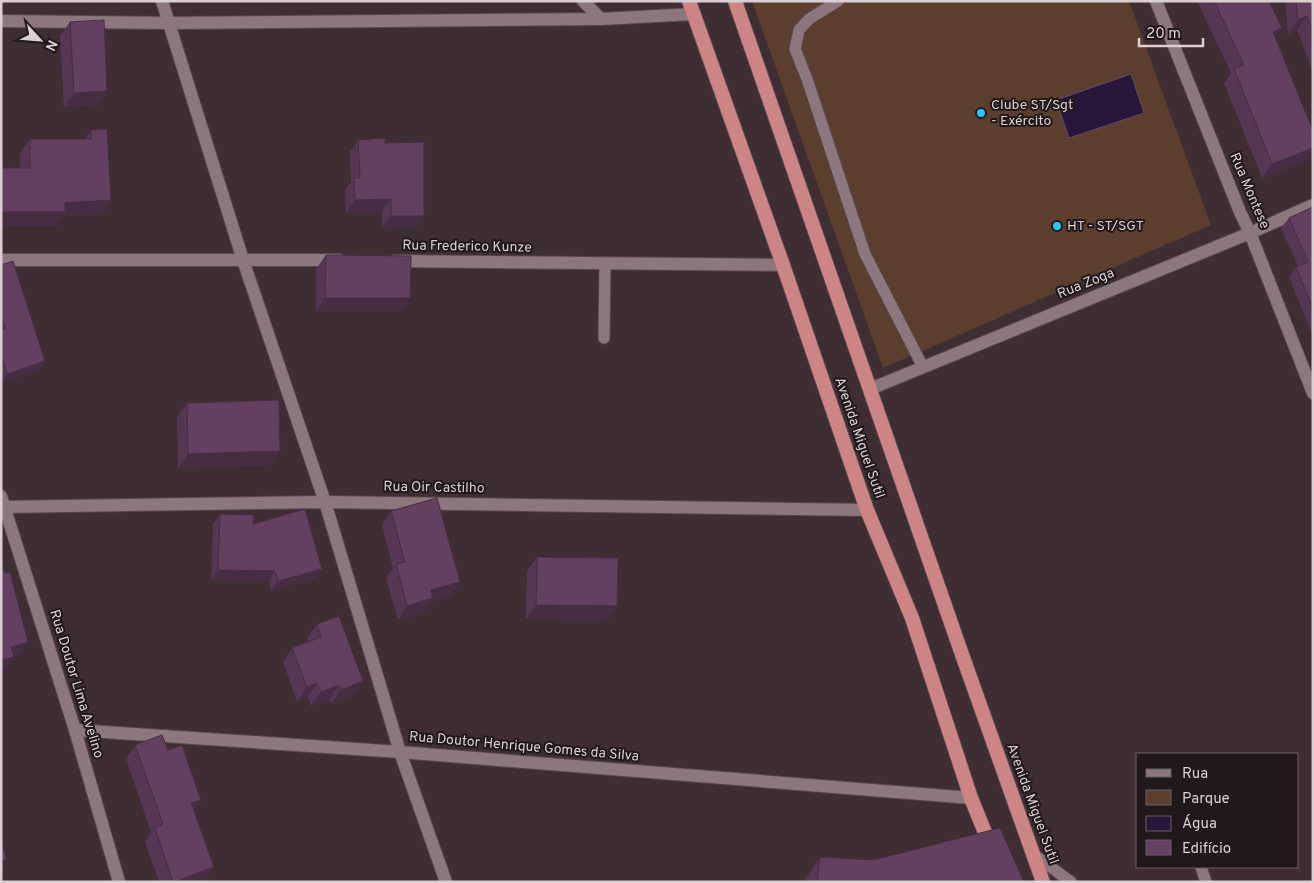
<svg xmlns="http://www.w3.org/2000/svg" width="1314" height="883" viewBox="0 0 1314 883" font-family="Overpass,sans-serif">
<style>
.green{fill:#5c3e2f}
.water{fill:#29173b;stroke:#5e4e69}
.lines{fill:none;stroke-linecap:round;stroke-linejoin:round}
.service-casing{stroke:#58494e;stroke-width:13}
.minor-casing{stroke:#58494e;stroke-width:14}
.trunk-casing{stroke:#58494e;stroke-width:16}
.service{stroke:#8c777e;stroke-width:11}
.minor{stroke:#8c777e;stroke-width:12}
.trunk{stroke:#cc8484;stroke-width:14}
.wall{fill:#563753}
.shaded-wall{fill:#462d43}
.building{fill:#644060;stroke:#462d43}
.poi-dot{fill:#25c9fe;stroke:#20181a;stroke-width:2}
.labels{text-anchor:middle;dominant-baseline:central;stroke-width:4;stroke-linejoin:round;paint-order:stroke}
.poi-label{font-size:14px;fill:#dbcfd3;stroke:#20181a;text-anchor:start}
.street-label{font-size:14px;fill:#dbcfd3;stroke:#20181a}
</style>
<rect width="100%" height="100%" fill="#3e2d33"/>
<path class="green" d="M752,1H1129L1211,225L883,368Z"/>
<path class="water" d="M1131,74L1144,113L1069,138L1056,100Z"/>
<g class="lines">
<g class="service-casing">
<g id="service">
<path d="M838,1L809,19L799,30L795,49L807,79L865,254L923,367"/>
<path d="M604,338L605,263"/>
<path d="M1033,854L1071,882"/>
<path d="M1201,867L1206,882"/>
</g>
</g>
<g class="minor-casing">
<g id="minor">
<path d="M162,1L243,260L325,502L400,752L446,882"/>
<path d="M583,1L601,19"/>
<path d="M1156,1L1240,212L1250,233L1313,393"/>
<path d="M1,21L169,23L601,19L693,14"/>
<path d="M1,260H339"/>
<path d="M394,261L783,265"/>
<path d="M870,389L1250,233L1313,205"/>
<path d="M1,496L75,730L119,882"/>
<path d="M1,507L325,502L867,510"/>
<path d="M75,730L400,752L971,798"/>
</g>
</g>
<g class="trunk-casing">
<g id="trunk">
<path d="M689,1L783,265L867,510L912,618L971,798L1005,882"/>
<path d="M735,1L959,646L1043,882"/>
</g>
</g>
<use href="#service" class="service"/>
<use href="#minor" class="minor"/>
<use href="#trunk" class="trunk"/>
</g>
<g class="wall">
<path d="M1197,1H1269L1275,37L1313,131V153L1308,159L1262,178L1224,83L1231,73Z"/>
<path d="M1285,1H1313V72L1297,30L1288,34Z"/>
<path d="M70,22L107,91L97,105L64,107L60,36Z"/>
<path d="M91,130L101,214L62,216L55,226H1V168H20V153L30,139H85Z"/>
<path d="M358,140L385,143L416,228H382V211L346,213L345,190L351,182L350,152Z"/>
<path d="M1313,207V336L1289,277L1296,267L1298,266L1281,228L1289,218Z"/>
<path d="M326,255L401,312H316V269Z"/>
<path d="M1,265L45,361L38,371L1,383Z"/>
<path d="M187,403L270,465L178,468L177,417Z"/>
<path d="M391,511L451,596L431,602L424,612L398,620L386,578L393,568L382,525Z"/>
<path d="M220,514L253,524L322,569L315,578L271,591L269,581L211,580L213,524Z"/>
<path d="M537,557L607,620L526,619L527,571Z"/>
<path d="M317,624L363,681L353,695L331,704L329,699L311,706L308,697L297,701L283,662L292,648L308,642L307,638Z"/>
<path d="M135,745L168,750L201,800L194,810L205,881L159,882L145,842L151,832L126,759Z"/>
<path d="M820,857L873,860L1024,882H803Z"/>
</g>
<g class="shaded-wall">
<path d="M1307,16L1297,30L1288,34L1298,20Z"/>
<path d="M1282,28L1272,42L1273,32Z"/>
<path d="M107,91L97,105L64,107L74,93Z"/>
<path d="M1313,148V153L1308,159L1262,178L1272,164Z"/>
<path d="M391,199L382,211L346,213L355,200Z"/>
<path d="M111,200L101,214L62,216L55,226H1V212L65,203Z"/>
<path d="M391,216H424L416,228H382Z"/>
<path d="M325,298H410L401,312H316Z"/>
<path d="M45,361L38,371L1,383L7,374Z"/>
<path d="M280,451L270,465L178,468L188,454Z"/>
<path d="M322,569L315,578L271,591L278,581Z"/>
<path d="M218,570L275,571L269,581L211,580Z"/>
<path d="M460,582L451,596L431,602L424,612L398,620L407,606L431,590Z"/>
<path d="M536,605L617,606L607,620L526,619Z"/>
<path d="M28,642L18,656L13,657L4,671H1V660L11,647Z"/>
<path d="M363,681L353,695L331,704L341,690Z"/>
<path d="M317,683L308,697L297,701L307,687Z"/>
<path d="M339,685L329,699L311,706L321,692Z"/>
<path d="M201,800L191,814V803Z"/>
<path d="M7,859L1,867V861Z"/>
<path d="M214,867L204,882H174Z"/>
</g>
<g class="building">
<path d="M1214,1H1269L1282,28L1273,32L1313,131V148L1272,164L1234,69L1244,65Z"/>
<path d="M1296,1H1313V32L1307,16L1298,20Z"/>
<path d="M104,20L107,91L74,93L70,22Z"/>
<path d="M107,129L111,200L65,203V212H1V168H30V139H91V130Z"/>
<path d="M385,138V143L424,142V216H391V199L355,200L354,178H360L358,140Z"/>
<path d="M1313,207V308L1296,267L1308,262L1289,218Z"/>
<path d="M326,255L411,256L410,298H325Z"/>
<path d="M13,261L45,361L7,374L1,355V329L5,328L1,316V265Z"/>
<path d="M279,400L280,451L188,454L187,403Z"/>
<path d="M437,498L460,582L431,590L433,598L407,606L396,564L405,562L391,511Z"/>
<path d="M305,509L322,569L278,581L275,571L218,570L220,514L254,515L253,524Z"/>
<path d="M537,557L618,558L617,606L536,605Z"/>
<path d="M1,568H3L5,573L10,572L28,642L11,647L14,657L1,660Z"/>
<path d="M339,616L363,681L341,690L339,685L321,692L317,683L307,687L292,648L321,637L317,624Z"/>
<path d="M162,735L168,750L182,745L201,800L191,803L214,867L174,882H173L155,828L163,824L135,745Z"/>
<path d="M1000,828L1024,882H817L820,857L873,860Z"/>
<path d="M1,843L7,859L1,861Z"/>
</g>
<g class="poi-dot">
<circle cx="981" cy="113" r="5"/>
<circle cx="1057" cy="226" r="5"/>
</g>
<g class="labels">
<g class="poi-label">
<text x="991" y="105">Clube ST/Sgt<tspan x="991" dy="16">- Exército</tspan></text>
<text x="1067" y="226">HT - ST/SGT</text>
</g>
<g class="street-label">
<text transform="translate(1249 191) rotate(67)">Rua Montese</text>
<text transform="translate(467 247) rotate(1)">Rua Frederico Kunze</text>
<text transform="translate(1086 284) rotate(-22)">Rua Zoga</text>
<text transform="translate(859 438) rotate(71)">Avenida Miguel Sutil</text>
<text transform="translate(434 488) rotate(1)">Rua Oir Castilho</text>
<text transform="translate(76 684) rotate(73)">Rua Doutor Lima Avelino</text>
<text transform="translate(524 747) rotate(5)">Rua Doutor Henrique Gomes da Silva</text>
<text transform="translate(1032 804) rotate(70)">Avenida Miguel Sutil</text>
</g>
</g>
<rect width="1314" height="883" fill="none" stroke="#dbcfd3" stroke-width="5"/>
<rect x="1136" y="753" width="162" height="115" fill="#20181a" stroke="#6b6164"/>
<rect x="1146" y="769" width="25" height="8" fill="#8c777e" stroke="#6b6164"/>
<text x="1182" y="778" font-size="15" fill="#dbcfd3">Rua</text>
<rect x="1146" y="790" width="25" height="15" fill="#5c3e2f" stroke="#6b6164"/>
<text x="1182" y="803" font-size="15" fill="#dbcfd3">Parque</text>
<rect x="1146" y="816" width="25" height="15" fill="#29173b" stroke="#6b6164"/>
<text x="1182" y="828" font-size="15" fill="#dbcfd3">Água</text>
<rect x="1146" y="840" width="25" height="15" fill="#644060" stroke="#6b6164"/>
<text x="1182" y="853" font-size="15" fill="#dbcfd3">Edifício</text>
<g transform="translate(40 40) rotate(116)" stroke="#20181a" stroke-width="4" paint-order="stroke">
<path d="M0-4L9 19L0 12L-9 19Z" fill="#dbcfd3"/>
<text y="-8" font-size="14" font-weight="bold" text-anchor="middle" fill="#dbcfd3">N</text>
</g>
<path d="M1139 38v8h64v-8" fill="none" stroke="#dbcfd3" stroke-width="2.5"/>
<text x="1146" y="38" font-size="15" fill="#dbcfd3" stroke="#20181a" stroke-width="4" paint-order="stroke">20 m</text>
</svg>
